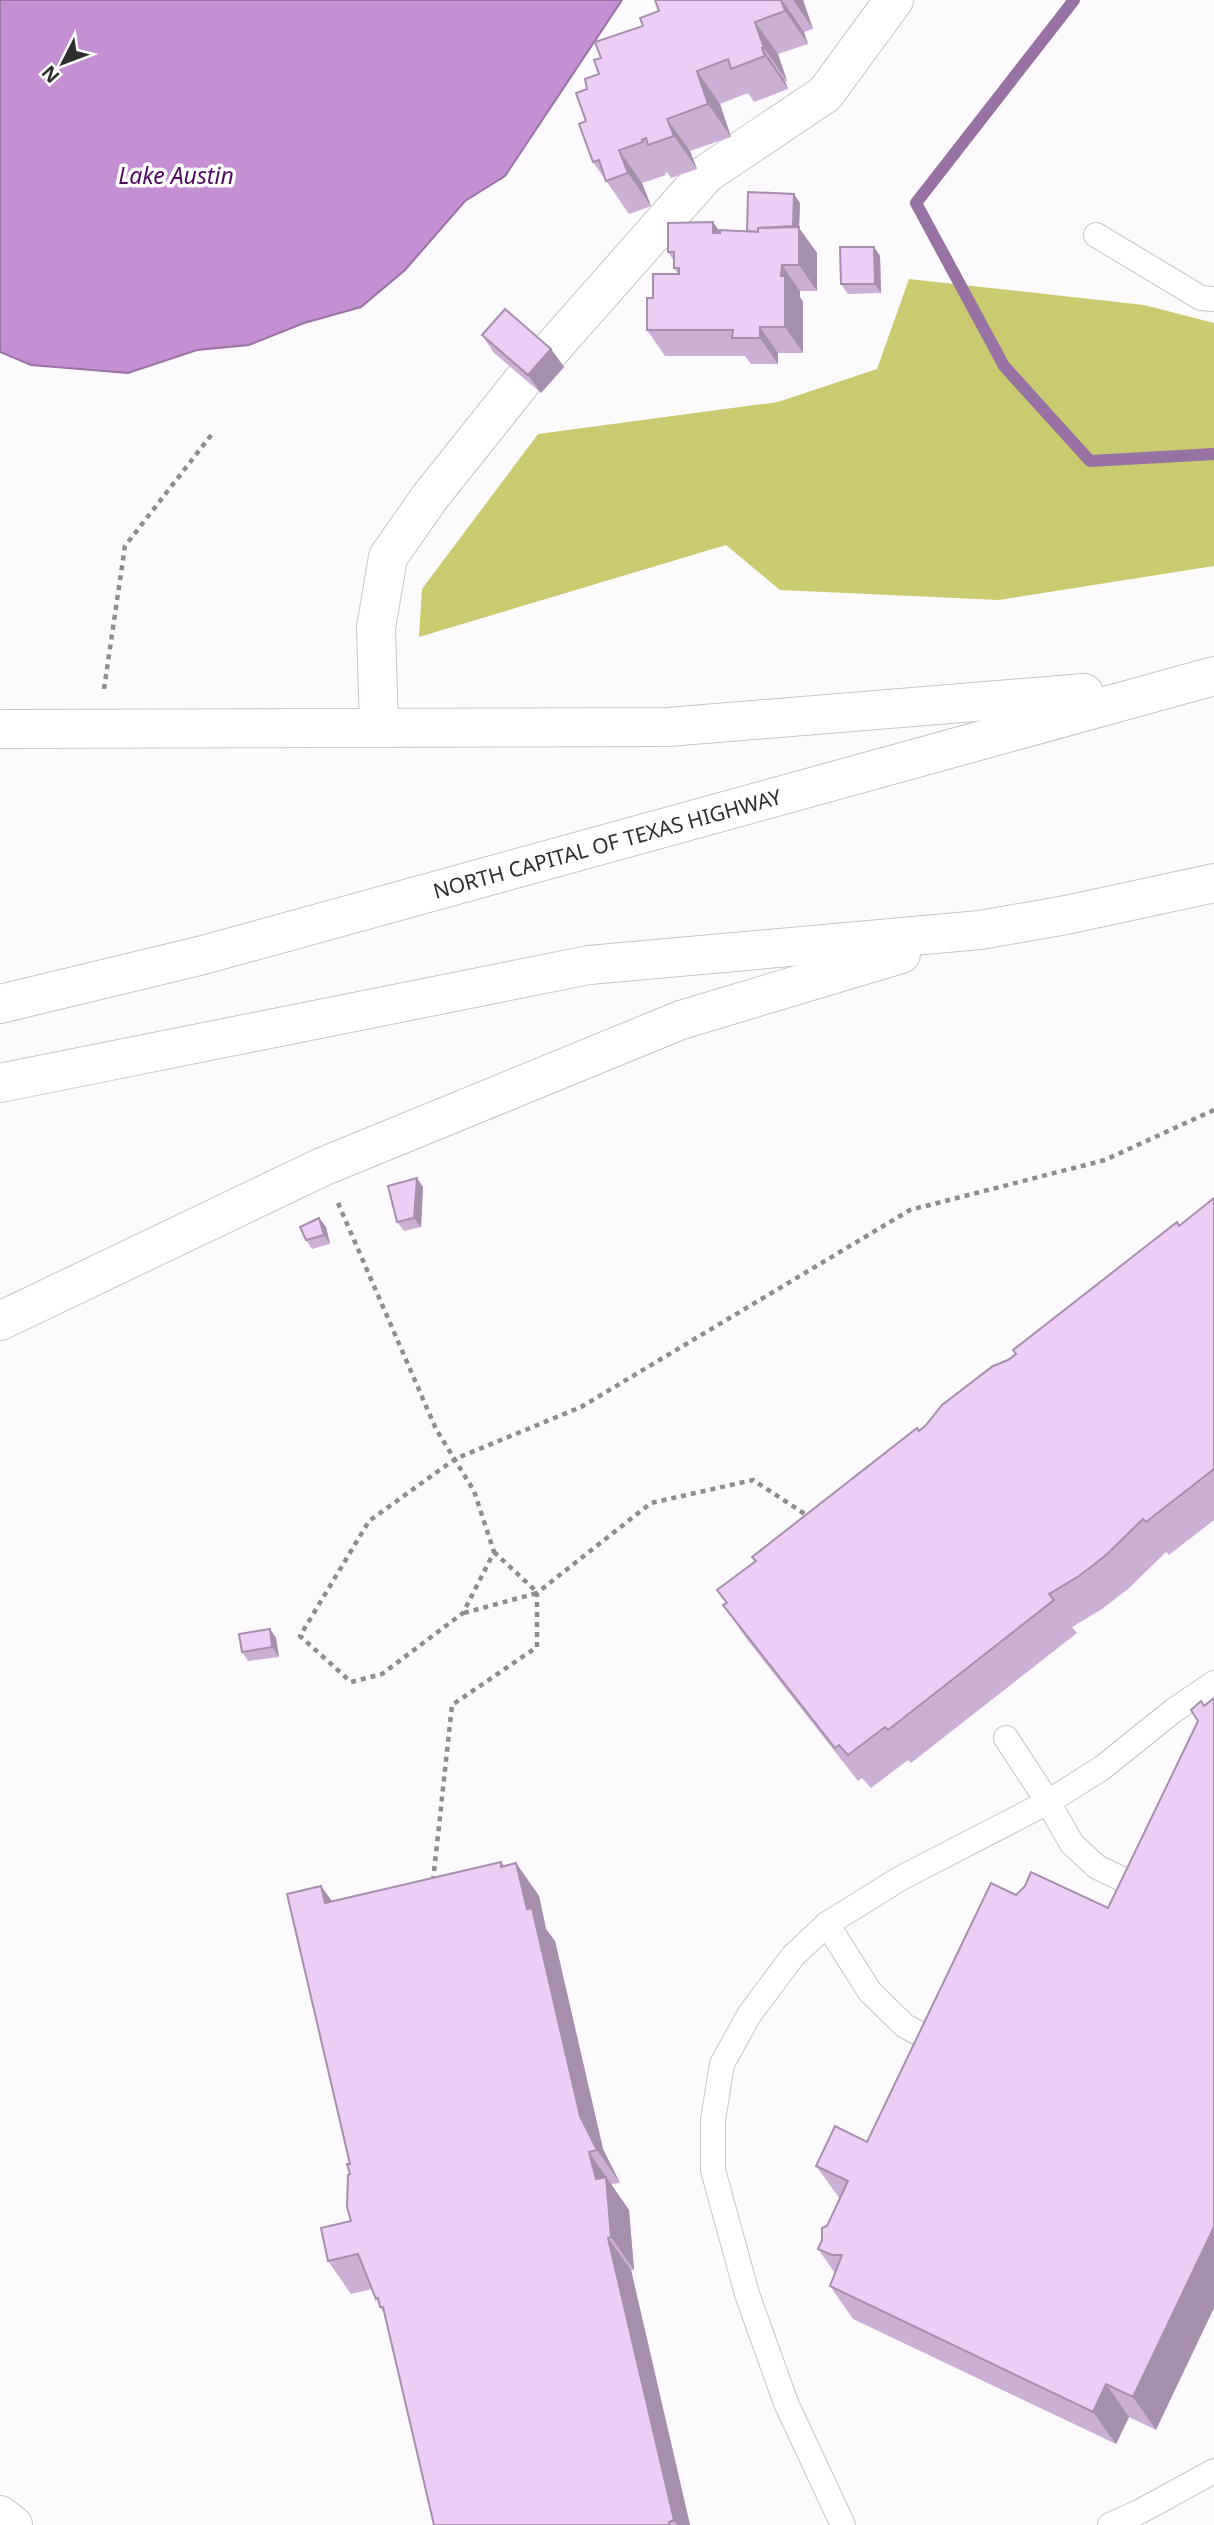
<svg xmlns="http://www.w3.org/2000/svg" width="1214" height="2525" viewBox="0 0 1214 2525" font-family="'Noto Sans',sans-serif">
<style>
.forest{fill:#caca70}
.water{fill:#c58fd3;stroke:#9872a2;stroke-width:2}
.lines{fill:none;stroke-linecap:round;stroke-linejoin:round}
.stream{stroke:#9872a2;stroke-width:12}
.lane-casing{stroke:#c8c5c8;stroke-width:26}
.street-casing{stroke:#c8c5c8;stroke-width:40}
.highway-casing{stroke:#c8c5c8;stroke-width:40}
.path{stroke:#8e8c8e;stroke-width:4.5;stroke-dasharray:5 5;stroke-linecap:butt}
.lane{stroke:#fff;stroke-width:24}
.street{stroke:#fff;stroke-width:38}
.highway{stroke:#fff;stroke-width:38}
.wall{fill:#ccafd4}
.shaded-wall{fill:#a68fac}
.building{fill:#edccf6;stroke:#a68fac;stroke-width:2}
.labels{text-anchor:middle;dominant-baseline:central;stroke-width:7;stroke-linejoin:round;paint-order:stroke}
.street-label{font-size:21px;fill:#2f2e2f;stroke:#fff}
.water-label{font-size:23px;font-style:italic;fill:#4f095f;stroke:#fff}
</style>
<rect width="100%" height="100%" fill="#fdfafe"/>
<path class="forest" d="M909,279L1144,305L1214,323V566L999,600L780,590L726,545L419,637L422,589L538,434L778,402L877,369Z"/>
<path class="water" d="M0,0H622L505,176L465,201L405,270L361,307L304,323L249,345L197,350L128,373L31,365L0,352Z"/>
<g class="lines">
<path class="stream" d="M1074,0L916,203L1004,366L1090,461L1214,454"/>
<g class="lane-casing">
<g id="lane">
<path d="M1096,235L1201,298L1214,299"/>
<path d="M1006,1738L1048,1802L1072,1844L1097,1867L1147,1891"/>
<path d="M827,1924L870,1992L905,2026L943,2046"/>
<path d="M843,2525L786,2403L747,2294L713,2170V2120L722,2064L749,2015L793,1956L827,1924L901,1878L1048,1802L1102,1768L1173,1711L1214,1683"/>
<path d="M1110,2525L1141,2511L1214,2471"/>
</g>
</g>
<g class="street-casing">
<g id="street">
<path d="M548,353L706,174L825,94L894,0"/>
<path d="M379,728L376,628L388,557L430,497L524,379"/>
<path d="M0,2515L13,2525"/>
</g>
</g>
<g class="highway-casing">
<g id="highway">
<path d="M0,729L668,727L1084,693"/>
<path id="s1" d="M0,1004L203,955L1214,676"/>
<path d="M0,1083L589,965L980,930L1066,915L1214,883"/>
<path d="M0,1321L322,1167L681,1020L901,954"/>
</g>
</g>
<g class="path">
<path d="M104,689L125,546L212,434"/>
<path d="M338,1203L436,1429L474,1491L494,1552L463,1613L382,1674L351,1682L300,1636L369,1521L455,1459L581,1407L910,1210L1105,1160L1214,1110"/>
<path d="M494,1552L537,1592"/>
<path d="M464,1613L537,1593"/>
<path d="M433,1881L452,1705L537,1647V1593L651,1503L753,1480L811,1518"/>
</g>
<use href="#lane" class="lane"/>
<use href="#street" class="street"/>
<use href="#highway" class="highway"/>
</g>
<g class="wall">
<path d="M655,0H803L813,29L804,32L808,44L778,54L787,81H785L788,89L754,102L748,93L720,104L731,137L690,151L697,169L671,178L667,172L665,173L666,175L642,183L651,206L629,214L593,162L586,121L587,89L599,74L601,58L643,26L659,11Z"/>
<path d="M800,203L799,228L817,253V291H800V297L803,302V353H778V364H751L745,356H665L647,330L653,298L678,274L674,268V261L668,252L713,222L720,232L747,231Z"/>
<path d="M874,247L880,256L881,293L848,294L841,284Z"/>
<path d="M482,335L551,349L564,367L541,393L494,353Z"/>
<path d="M423,1187L421,1227L404,1231L397,1222Z"/>
<path d="M1214,1198V1520L1169,1555L1166,1552L1128,1589L1102,1609L1072,1627L1077,1633L911,1763L908,1760L871,1788L862,1778L858,1781L746,1638L723,1605L726,1603L755,1561L752,1557L919,1431Z"/>
<path d="M319,1218L326,1227L330,1244L312,1249L306,1240Z"/>
<path d="M270,1629L276,1638L279,1657L248,1661L242,1652Z"/>
<path d="M1201,1701L1204,1705L1156,2430L1129,2417L1116,2444L853,2319L830,2286L835,2273L818,2249L827,2226L840,2199L816,2166L867,2142L1016,1895L1108,1908L1198,1721Z"/>
<path d="M501,1862L504,1866L516,1863L539,1896L546,1929L555,1941L603,2149L620,2183L612,2184V2186L629,2210L634,2270H631L690,2525H434L384,2313L380,2307L372,2289L351,2294L328,2261L351,2221L350,2164L332,1902Z"/>
</g>
<g class="shaded-wall">
<path d="M782,0L804,32L808,44L785,11Z"/>
<path d="M793,0H803L813,29Z"/>
<path d="M755,22L778,54L787,81L764,48Z"/>
<path d="M762,48L785,81L788,89L765,56Z"/>
<path d="M697,71L720,104L731,137L708,104Z"/>
<path d="M667,119L690,151L697,169L674,136Z"/>
<path d="M619,150L642,183L651,206L628,173Z"/>
<path d="M794,194L800,203L799,228L817,253V291L799,265V235L793,226Z"/>
<path d="M713,222L731,248L713,233Z"/>
<path d="M874,247L880,256L881,293L875,284Z"/>
<path d="M782,265L800,291V297L803,302V353L785,327L781,276Z"/>
<path d="M760,327L778,353V364L760,338Z"/>
<path d="M551,349L564,367L541,393L528,375Z"/>
<path d="M417,1178L423,1187L421,1227L414,1218Z"/>
<path d="M319,1218L326,1227L330,1244L324,1235Z"/>
<path d="M270,1629L276,1638L279,1657L272,1647Z"/>
<path d="M501,1862L523,1894L516,1863L539,1896L546,1929L555,1941L603,2149L620,2183L597,2150L580,2116L527,1909L501,1867Z"/>
<path d="M321,1886L344,1918L325,1903Z"/>
<path d="M589,2152L629,2210L634,2270L611,2237Z"/>
<path d="M1214,2227V2308L1156,2430L1133,2397Z"/>
<path d="M608,2238L631,2270L690,2525H677L674,2520Z"/>
<path d="M1106,2384L1129,2417L1116,2444L1093,2412Z"/>
</g>
<g class="building">
<path d="M655,0H781L785,11L755,22L764,48H762L765,56L731,69L728,59L697,71L708,104L667,119L674,136L648,145L646,138L642,140L643,142L619,150L628,173L606,181L599,160L593,162L579,124L586,121L576,93L587,89L585,79L599,74L594,60L601,58L595,42L643,26L640,18L659,11Z"/>
<path d="M748,192L794,194L793,226L758,228V232L747,231Z"/>
<path d="M713,222V233H720V230L758,232V228L799,227V265H782L781,276H785V327H760V338H732L733,330H647V298H653V274H679V268H674V252H668V223Z"/>
<path d="M840,247H874L875,284H841Z"/>
<path d="M505,309L551,349L528,375L482,335Z"/>
<path d="M417,1178L414,1218L397,1222L388,1186Z"/>
<path d="M1214,1198V1469L1146,1522L1143,1519L1105,1556L1079,1576L1049,1594L1054,1600L888,1730L885,1727L848,1755L839,1745L835,1748L723,1605L727,1603L717,1590L756,1561L752,1557L917,1428L919,1431L926,1425L942,1405L993,1366L1008,1360L1016,1354L1013,1350L1177,1222L1179,1226Z"/>
<path d="M319,1218L324,1235L306,1240L300,1227Z"/>
<path d="M270,1629L272,1647L242,1652L239,1634Z"/>
<path d="M1214,1698V2227L1133,2397L1106,2384L1093,2412L830,2286L842,2255H832L818,2249L822,2240V2228L827,2226L848,2181L816,2166L835,2126L867,2142L991,1883L1016,1895L1025,1886L1031,1872L1108,1908L1198,1721L1191,1710L1201,1701L1204,1706Z"/>
<path d="M501,1862V1867L516,1863L527,1909L532,1908L580,2116L597,2150L589,2152L596,2179L606,2177L611,2237L608,2238L674,2520L669,2522L670,2525H434L383,2307H380L378,2298L376,2299L358,2254L328,2261L321,2228L351,2221L347,2207L348,2175L350,2174L347,2164H350L287,1894L321,1886L325,1903Z"/>
</g>
<g class="labels">
<g class="street-label">
<text stroke="none"><textPath href="#s1" startOffset="628">NORTH CAPITAL OF TEXAS HIGHWAY</textPath></text>
</g>
<g class="water-label">
<text x="176" y="175">Lake Austin</text>
</g>
</g>
<g transform="translate(63 63) rotate(228)" stroke="#ffffff" stroke-width="5" paint-order="stroke">
<path d="M0-5L12 26L0 18L-12 26Z" fill="#2f2e2f"/>
<text y="-10" font-size="19" font-weight="bold" text-anchor="middle" fill="#2f2e2f">N</text>
</g>
</svg>
